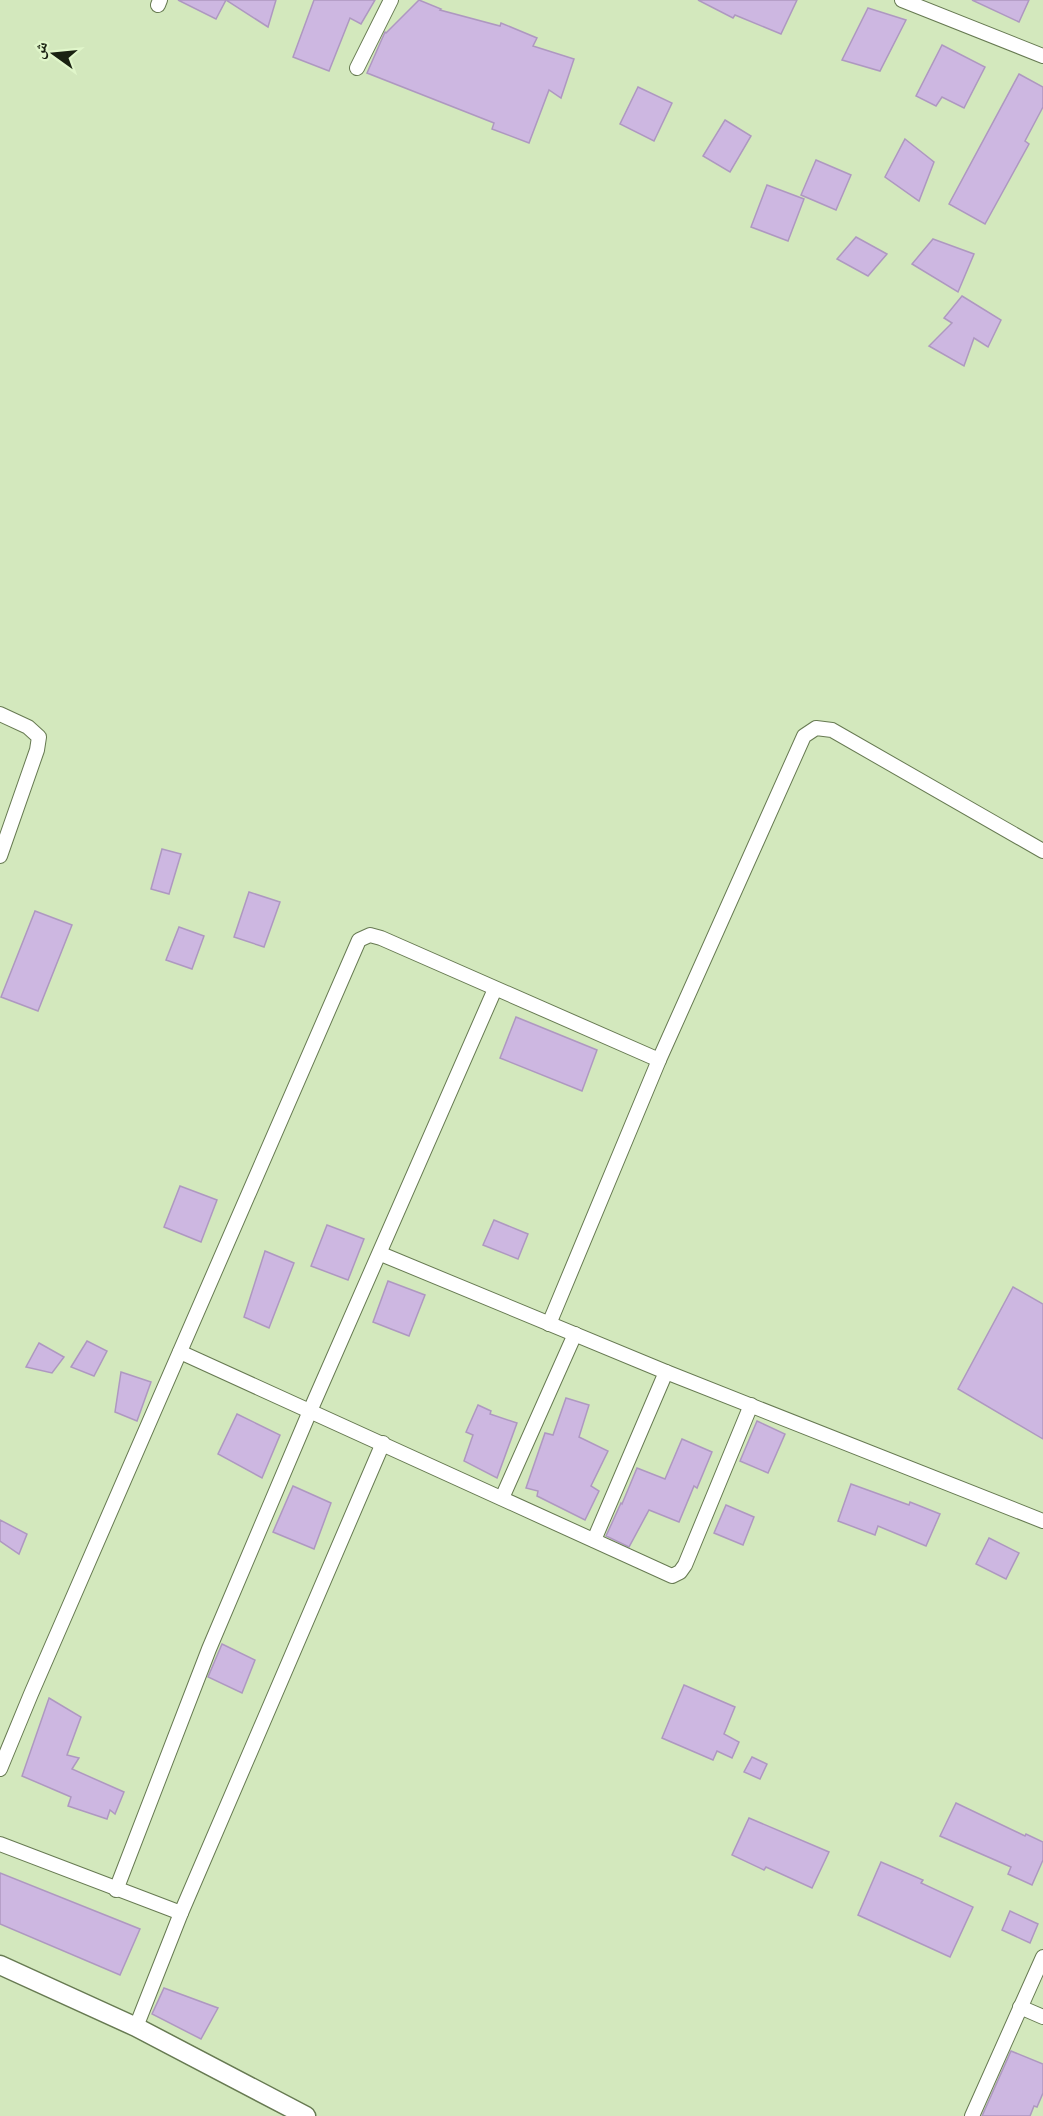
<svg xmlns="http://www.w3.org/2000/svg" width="1043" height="2116" viewBox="0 0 1043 2116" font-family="Poppins,'Noto Naskh Arabic',sans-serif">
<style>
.building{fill:#cdb7e1;stroke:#ae98c0;stroke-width:1.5}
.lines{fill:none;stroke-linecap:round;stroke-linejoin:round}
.minor-casing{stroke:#677a52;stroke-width:16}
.tertiary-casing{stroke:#677a52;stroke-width:21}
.minor{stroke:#fff;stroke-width:14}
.tertiary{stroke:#fff;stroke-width:18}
</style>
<rect width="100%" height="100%" fill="#d3e8bd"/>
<g class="building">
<path d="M178,0H226L216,19Z"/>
<path d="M226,0H276L268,27Z"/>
<path d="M314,0H375L361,24L350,18L329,71L293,57Z"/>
<path d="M419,0L441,9L440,10L500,26L501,23L537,38L533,46L574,59L561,98L549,90L529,143L492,129L494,123L367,73L385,32L386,33Z"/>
<path d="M698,0H797L781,34L735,15L733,18Z"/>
<path d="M972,0H1029L1019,22Z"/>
<path d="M868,8L906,20L880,71L842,60Z"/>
<path d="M942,45L985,67L964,108L942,97L936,106L916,96Z"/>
<path d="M1019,74L1043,87V107L1025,141L1029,144L985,224L949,204Z"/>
<path d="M638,87L672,103L654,141L620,124Z"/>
<path d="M725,120L751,136L730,172L703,156Z"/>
<path d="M905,139L934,162L919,201L885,177Z"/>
<path d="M816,160L851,175L836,210L801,195Z"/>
<path d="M767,185L804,199L788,241L751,227Z"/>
<path d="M856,237L887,254L868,276L837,259Z"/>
<path d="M933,239L974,254L958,292L912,264Z"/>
<path d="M962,296L1001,320L988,347L974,338L964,366L929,346L952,323L944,318Z"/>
<path d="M162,849L181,854L169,894L151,889Z"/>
<path d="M249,892L280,902L264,947L234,937Z"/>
<path d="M35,911L72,925L38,1011L1,997Z"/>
<path d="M179,927L204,936L192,969L166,960Z"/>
<path d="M516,1017L597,1050L582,1091L500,1058Z"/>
<path d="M180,1186L217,1200L201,1242L164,1227Z"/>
<path d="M494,1220L528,1234L518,1259L483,1245Z"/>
<path d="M327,1225L364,1239L348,1280L311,1266Z"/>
<path d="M265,1251L294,1263L269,1328L244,1317Z"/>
<path d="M388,1281L425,1295L409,1336L373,1322Z"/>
<path d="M1013,1287L1043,1304V1439L958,1389Z"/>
<path d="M87,1341L107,1351L94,1376L71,1367Z"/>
<path d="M39,1343L64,1357L52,1373L26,1367Z"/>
<path d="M121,1372L151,1382L137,1421L115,1412Z"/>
<path d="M566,1398L589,1405L579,1437L608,1451L591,1486L599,1491L585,1520L537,1496L538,1491L526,1488L545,1433L553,1435Z"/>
<path d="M478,1405L491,1411L490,1414L517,1423L497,1478L464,1461L473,1435L466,1432Z"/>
<path d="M237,1414L280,1435L262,1478L218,1454Z"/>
<path d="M757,1421L785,1434L768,1473L740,1461Z"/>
<path d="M682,1439L712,1452L697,1488L694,1486L679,1522L649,1510L629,1547L606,1536L621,1503L622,1504L637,1468L665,1479Z"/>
<path d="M851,1484L909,1505L910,1502L940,1514L926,1546L878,1526L875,1535L838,1521Z"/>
<path d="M293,1486L331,1503L314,1549L273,1532Z"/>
<path d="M726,1505L754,1517L743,1545L714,1533Z"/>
<path d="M0,1520L27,1534L19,1554L0,1541Z"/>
<path d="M989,1538L1019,1553L1006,1579L976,1564Z"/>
<path d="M222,1644L255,1660L242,1693L208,1677Z"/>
<path d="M684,1685L735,1707L724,1734L739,1742L732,1758L717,1751L713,1760L662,1738Z"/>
<path d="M49,1698L81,1717L67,1755L79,1758L72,1769L124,1792L115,1814L110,1810L107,1819L68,1806L71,1797L22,1776Z"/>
<path d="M752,1757L767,1764L760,1779L744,1772Z"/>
<path d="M956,1803L1025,1836L1026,1834L1043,1842V1860L1032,1885L1008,1874L1011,1867L940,1836Z"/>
<path d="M749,1818L829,1852L812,1888L766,1867L764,1870L732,1855Z"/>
<path d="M881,1862L923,1880L921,1883L973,1907L950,1957L858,1915Z"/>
<path d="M0,1873L140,1929L120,1975L0,1924Z"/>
<path d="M1010,1911L1038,1924L1030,1943L1002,1930Z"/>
<path d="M164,1988L218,2008L201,2039L152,2014Z"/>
<path d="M1011,2051L1043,2064V2093L1037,2107L1034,2106L1030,2116H982Z"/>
</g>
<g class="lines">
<g class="minor-casing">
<g id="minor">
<path d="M902,0L1043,56"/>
<path d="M158,5L160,0"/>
<path d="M357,68L391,0"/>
<path d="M0,714L28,727L39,737L37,750L0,856"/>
<path d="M381,1254L666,1372L1043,1521"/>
<path d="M549,1324L659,1060L804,736L816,728L832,730L1043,851"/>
<path d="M180,1352L672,1576L680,1572L685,1565L751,1405"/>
<path d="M502,1498L575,1334"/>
<path d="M594,1540L666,1372"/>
<path d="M0,1769L31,1694L359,940L370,935L381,938L659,1060"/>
<path d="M0,1844L181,1913"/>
<path d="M116,1890L209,1649L310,1411L495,989"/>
<path d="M1020,2007L1043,2017"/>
<path d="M136,2027L181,1913L383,1443"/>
<path d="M972,2116L1043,1957"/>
</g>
</g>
<g class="tertiary-casing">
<path id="tertiary" d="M0,1965L136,2027L306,2116"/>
</g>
<use href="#minor" class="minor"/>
<use href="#tertiary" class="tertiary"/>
</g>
<g transform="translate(54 54) rotate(285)" stroke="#e0f6ca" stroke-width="4.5" paint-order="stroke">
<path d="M0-4.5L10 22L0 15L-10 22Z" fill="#192111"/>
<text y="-9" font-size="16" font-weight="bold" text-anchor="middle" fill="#192111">ش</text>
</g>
</svg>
